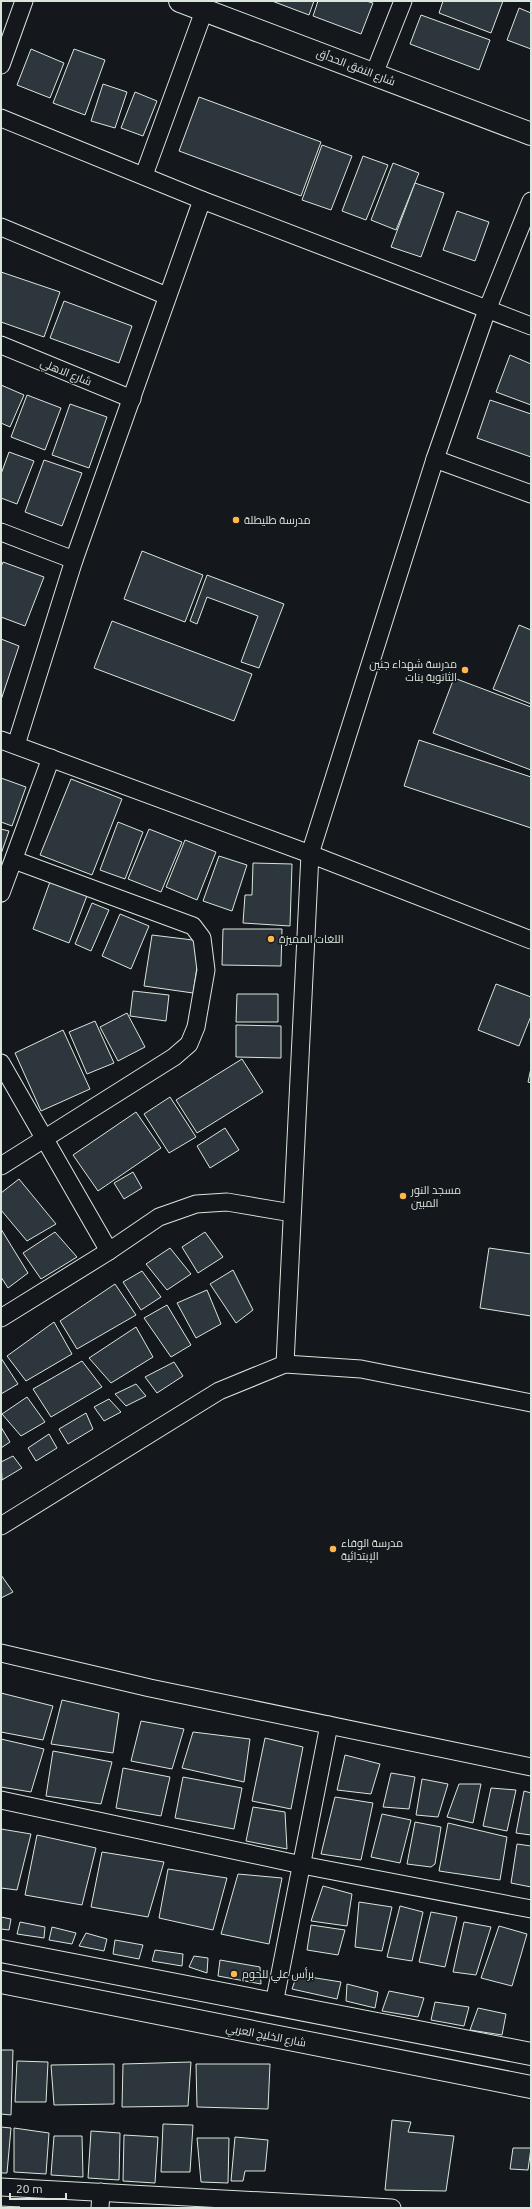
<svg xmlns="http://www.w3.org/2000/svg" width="532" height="2209" viewBox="0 0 532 2209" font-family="Ubuntu,Cairo,sans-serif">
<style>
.building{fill:#2c363c;stroke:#d8e6dc}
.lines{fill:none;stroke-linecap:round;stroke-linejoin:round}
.minor-casing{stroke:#d8e6dc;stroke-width:19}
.secondary-casing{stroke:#d8e6dc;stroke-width:24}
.primary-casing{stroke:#d8e6dc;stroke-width:24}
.minor{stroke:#14181c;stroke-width:17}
.secondary{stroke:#14181c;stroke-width:22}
.primary{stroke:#14181c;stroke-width:22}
.poi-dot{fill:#ffb74d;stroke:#14181c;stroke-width:1.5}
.labels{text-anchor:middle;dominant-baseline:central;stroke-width:3;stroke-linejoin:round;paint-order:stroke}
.street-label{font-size:11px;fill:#d8e6dc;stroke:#14181c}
.poi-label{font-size:11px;fill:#d8e6dc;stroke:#14181c;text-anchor:start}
</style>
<rect width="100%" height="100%" fill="#14181c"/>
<g class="building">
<path d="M272,1H314L309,15Z"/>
<path d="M318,1H366L373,3L361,34L313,16Z"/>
<path d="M443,1H503L491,33L439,13Z"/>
<path d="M519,8L531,13V49L507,40Z"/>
<path d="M421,15L490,40L479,70L410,44Z"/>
<path d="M31,49L64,63L50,98L17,85Z"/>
<path d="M74,49L105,60L85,115L53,103Z"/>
<path d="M103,84L127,92L115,128L91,121Z"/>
<path d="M135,92L157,101L143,136L121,128Z"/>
<path d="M199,97L321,142L301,196L179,151Z"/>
<path d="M322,145L352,156L331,210L302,200Z"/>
<path d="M363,156L388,165L366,220L342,211Z"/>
<path d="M393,163L419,173L396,230L371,220Z"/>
<path d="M415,183L444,193L421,257L391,247Z"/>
<path d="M457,211L489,222L475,261L443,250Z"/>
<path d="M1,272L60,292L44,337L1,322Z"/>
<path d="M64,301L132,326L119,363L50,338Z"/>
<path d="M510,355L531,364V405L496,392Z"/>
<path d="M1,385L24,395L10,427L1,423Z"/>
<path d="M27,395L61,408L45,450L11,437Z"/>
<path d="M490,400L531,414V457L477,438Z"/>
<path d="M70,404L107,417L89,468L52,455Z"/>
<path d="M9,452L34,461L17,504L1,498V474Z"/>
<path d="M44,460L82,473L62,526L25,512Z"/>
<path d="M142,551L203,575L185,622L124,599Z"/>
<path d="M3,562L44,577L25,626L1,617V567Z"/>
<path d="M207,575L284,604L259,668L241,662L258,616L207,597L197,624L190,621Z"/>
<path d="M112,621L252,674L234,721L94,668Z"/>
<path d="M519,625L531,630V704L493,689Z"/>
<path d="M1,639L19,646L1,700Z"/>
<path d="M454,678L531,707V770L433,733Z"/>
<path d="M419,740L531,777V828L404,786Z"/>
<path d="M1,778L26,787L12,826L1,822Z"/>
<path d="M71,779L122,799L92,875L40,855Z"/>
<path d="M118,822L143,832L125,879L100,870Z"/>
<path d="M1,829L9,831L1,854Z"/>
<path d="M149,829L182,842L161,892L128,879Z"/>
<path d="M185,840L216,852L197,900L166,887Z"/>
<path d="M219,856L247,865L232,911L203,901Z"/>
<path d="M253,863L292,864L290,926L243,923L245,895H252Z"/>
<path d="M51,879L88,893L69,943L33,929Z"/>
<path d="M92,903L109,910L91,951L75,944Z"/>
<path d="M120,914L149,926L131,969L102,956Z"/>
<path d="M223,929H282L281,966L222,965Z"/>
<path d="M152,935L201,941L193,993L144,986Z"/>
<path d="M496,984L531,997V1016L519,1046L478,1030Z"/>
<path d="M133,991L169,995L166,1021L130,1016Z"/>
<path d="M237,994H278V1022H236Z"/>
<path d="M127,1013L145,1047L118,1061L100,1027Z"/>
<path d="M95,1021L114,1063L87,1074L69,1032Z"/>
<path d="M236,1025L281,1026V1058L236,1057Z"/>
<path d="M63,1030L90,1089L41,1111L15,1053Z"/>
<path d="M242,1059L263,1092L197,1133L176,1100Z"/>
<path d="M531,1068V1083L528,1082Z"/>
<path d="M170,1097L196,1137L169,1153L144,1114Z"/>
<path d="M136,1112L161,1148L98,1191L73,1155Z"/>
<path d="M225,1128L239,1150L210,1168L197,1146Z"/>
<path d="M133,1172L142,1188L124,1199L114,1183Z"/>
<path d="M19,1179L56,1224L27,1241L1,1210V1193Z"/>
<path d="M1,1229L28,1273L8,1288L1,1277Z"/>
<path d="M55,1232L77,1257L41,1279L23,1253Z"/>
<path d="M205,1232L223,1257L198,1273L182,1247Z"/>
<path d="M170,1248L191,1274L167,1290L146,1264Z"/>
<path d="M489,1248L531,1254V1316L480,1308Z"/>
<path d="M233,1270L253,1310L236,1323L210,1284Z"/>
<path d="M142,1271L161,1297L141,1310L123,1282Z"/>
<path d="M115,1284L136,1315L77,1349L60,1321Z"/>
<path d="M207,1290L221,1324L196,1338L177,1303Z"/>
<path d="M167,1305L191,1345L171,1357L144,1318Z"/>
<path d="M54,1322L72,1354L26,1381L7,1356Z"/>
<path d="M136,1327L153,1357L111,1383L89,1358Z"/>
<path d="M1,1358L18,1384L1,1394Z"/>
<path d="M82,1361L102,1387L51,1417L33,1389Z"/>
<path d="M174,1362L183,1376L157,1393L145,1377Z"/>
<path d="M136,1384L146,1396L126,1406L115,1394Z"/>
<path d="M27,1397L45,1422L21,1436L2,1414Z"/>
<path d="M109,1399L121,1412L104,1421L94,1407Z"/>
<path d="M86,1413L93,1429L68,1444L59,1429Z"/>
<path d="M1,1427L10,1442L1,1448Z"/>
<path d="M49,1434L57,1448L36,1461L28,1448Z"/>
<path d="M13,1456L22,1468L2,1480L1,1462Z"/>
<path d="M1,1575L13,1592L1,1598Z"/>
<path d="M1,1693L53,1706L43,1740L1,1732Z"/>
<path d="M62,1700L119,1713L113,1753L51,1744Z"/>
<path d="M141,1721L184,1729L172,1769L131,1761Z"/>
<path d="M193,1732L250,1739L244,1782L182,1768Z"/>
<path d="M265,1738L303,1747L291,1809L252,1801Z"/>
<path d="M1,1739L44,1749L31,1792L1,1787Z"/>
<path d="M53,1751L112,1762L101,1804L46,1796Z"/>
<path d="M345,1755L380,1764L371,1794L337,1790Z"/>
<path d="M123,1768L170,1777L161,1816L116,1808Z"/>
<path d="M391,1773L415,1777L409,1809L383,1807Z"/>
<path d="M183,1777L242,1788L234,1829L175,1818Z"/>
<path d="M422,1779L448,1784L438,1817L416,1815Z"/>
<path d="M459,1784H481L473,1823L447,1817Z"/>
<path d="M491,1788L516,1790L507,1831L483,1826Z"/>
<path d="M524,1791L531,1793V1835L516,1833Z"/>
<path d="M335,1797L373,1803L361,1860L321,1854Z"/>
<path d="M253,1807L285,1812L287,1849L246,1841Z"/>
<path d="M382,1814L411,1820L400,1863L371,1857Z"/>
<path d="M415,1822L441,1827L435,1864L431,1867L407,1864Z"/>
<path d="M448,1823L507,1837L500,1880L439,1871Z"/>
<path d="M1,1829L31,1834L17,1890L1,1888Z"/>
<path d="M37,1835L96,1848L82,1905L25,1895Z"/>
<path d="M517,1844L531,1846V1887L511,1883Z"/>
<path d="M102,1852L164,1862L148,1917L91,1907Z"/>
<path d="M168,1869L227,1878L213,1930L159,1918Z"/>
<path d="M238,1874L282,1878L269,1944L221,1934Z"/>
<path d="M323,1886L352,1894L347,1926L311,1921Z"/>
<path d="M359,1902L392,1907L382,1951L355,1947Z"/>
<path d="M400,1906L423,1912L412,1961L387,1957Z"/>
<path d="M431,1912L457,1917L445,1967L419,1962Z"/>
<path d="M1,1917L11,1919L9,1930L1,1929Z"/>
<path d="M20,1922L45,1927L44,1938L17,1934Z"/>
<path d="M464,1922L491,1927L476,1975L453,1972Z"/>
<path d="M311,1925L345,1930L338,1955L307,1950Z"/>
<path d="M499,1926L527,1934L512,1986L481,1978Z"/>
<path d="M52,1927L76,1933L72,1944L49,1940Z"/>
<path d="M86,1933L107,1939L104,1951L79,1946Z"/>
<path d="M115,1940L143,1945L139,1959L113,1954Z"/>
<path d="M155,1950L183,1954L182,1966L152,1961Z"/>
<path d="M194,1956L208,1958L207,1973L189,1967Z"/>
<path d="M220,1960L260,1967L261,1984L218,1976Z"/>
<path d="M297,1975L341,1982L337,1999L292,1989Z"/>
<path d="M347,1984L378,1992L375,2008L346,2001Z"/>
<path d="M389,1991L424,1998L418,2017L382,2011Z"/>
<path d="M435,2002L469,2007L464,2026L431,2020Z"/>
<path d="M478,2008L506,2014L502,2035L470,2030Z"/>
<path d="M1,2050H13L11,2115L1,2114Z"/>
<path d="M17,2061L48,2062L46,2102H15Z"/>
<path d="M191,2062L188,2106L122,2107L123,2064Z"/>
<path d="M114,2064V2104L54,2105L51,2065Z"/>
<path d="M196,2064H270L268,2109L197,2107Z"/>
<path d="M392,2120L411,2122L408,2132L454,2136L446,2191L385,2190Z"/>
<path d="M163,2124L193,2125L190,2172H161Z"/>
<path d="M1,2127L11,2128L7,2173H1Z"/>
<path d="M14,2128L49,2133L46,2174L14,2172Z"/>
<path d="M91,2131L120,2133L119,2180L88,2178Z"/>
<path d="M124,2135L158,2137L155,2183L123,2181Z"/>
<path d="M54,2136H82L83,2177L51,2175Z"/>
<path d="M235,2137L268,2140L265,2171H245L243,2181H231Z"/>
<path d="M197,2138H229L228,2183L201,2182Z"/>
<path d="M513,2148H531L528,2170L510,2169Z"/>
<path d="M1,2206L20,2207L1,2208Z"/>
</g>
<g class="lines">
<g class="minor-casing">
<g id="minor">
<path d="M1,65L24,1"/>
<path d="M374,74L403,1"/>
<path d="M1,118L202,200L531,326"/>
<path d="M144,175L204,11"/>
<path d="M1,227L167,296"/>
<path d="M1,345L132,399"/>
<path d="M435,459L531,494"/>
<path d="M1,532L74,560"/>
<path d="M1,740L310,854L531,940"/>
<path d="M16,745L74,560L202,200"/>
<path d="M1,893L51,758"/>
<path d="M1,1063L109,1251"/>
<path d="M1,1166L174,1057L189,1044L196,1027L206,970L202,938L193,926L14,860"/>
<path d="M1,1318L109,1251L159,1217L196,1204L227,1202L292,1213"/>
<path d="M285,1364L310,854L435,459L487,310L531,201"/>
<path d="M1,1526L219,1391L285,1364L361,1369L531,1403"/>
<path d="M1,1653L150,1688L531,1767"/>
<path d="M1,1800L302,1865L531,1909"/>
<path d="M274,2004L329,1725"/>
<path d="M1,2187L392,2208"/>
<path d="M100,2208L101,2192"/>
</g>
</g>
<g class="secondary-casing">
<path id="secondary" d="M180,1L531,134"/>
</g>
<g class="primary-casing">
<g id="primary">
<path d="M1,1951L531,2054"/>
<path d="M1,1982L531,2087"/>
</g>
</g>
<use href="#minor" class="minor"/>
<use href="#secondary" class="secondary"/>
<use href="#primary" class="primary"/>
</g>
<g class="poi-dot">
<circle cx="236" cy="520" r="4"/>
<circle cx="465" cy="670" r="4"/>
<circle cx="271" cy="939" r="4"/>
<circle cx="403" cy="1196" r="4"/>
<circle cx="333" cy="1549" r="4"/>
<circle cx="234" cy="1974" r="4"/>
</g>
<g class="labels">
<g class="street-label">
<text transform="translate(356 67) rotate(21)">شارع النفق الحدأق</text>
<text transform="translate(66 372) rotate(22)">شارع الاهلي</text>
<text transform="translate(266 2035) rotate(11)">شارع الخليج العربي</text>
</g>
<g class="poi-label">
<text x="244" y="520">مدرسة طليطلة</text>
<text x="457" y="664" text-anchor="end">مدرسة شهداء جنين<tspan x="457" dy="13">الثانوية بنات</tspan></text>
<text x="279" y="939">اللغات المميزة</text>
<text x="411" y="1190">مسجد النور<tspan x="411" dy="13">المبين</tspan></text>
<text x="341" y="1543">مدرسة الوفاء<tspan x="341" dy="13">الإبتدائية</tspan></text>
<text x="242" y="1974">برأس علي للحوم</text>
</g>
</g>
<rect width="532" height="2209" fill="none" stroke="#d8e6dc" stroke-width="4"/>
<path d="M10 2193v6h56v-6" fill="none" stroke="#d8e6dc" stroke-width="2"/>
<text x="16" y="2193" font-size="12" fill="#d8e6dc" stroke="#14181c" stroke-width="3" paint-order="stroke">20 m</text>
</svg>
